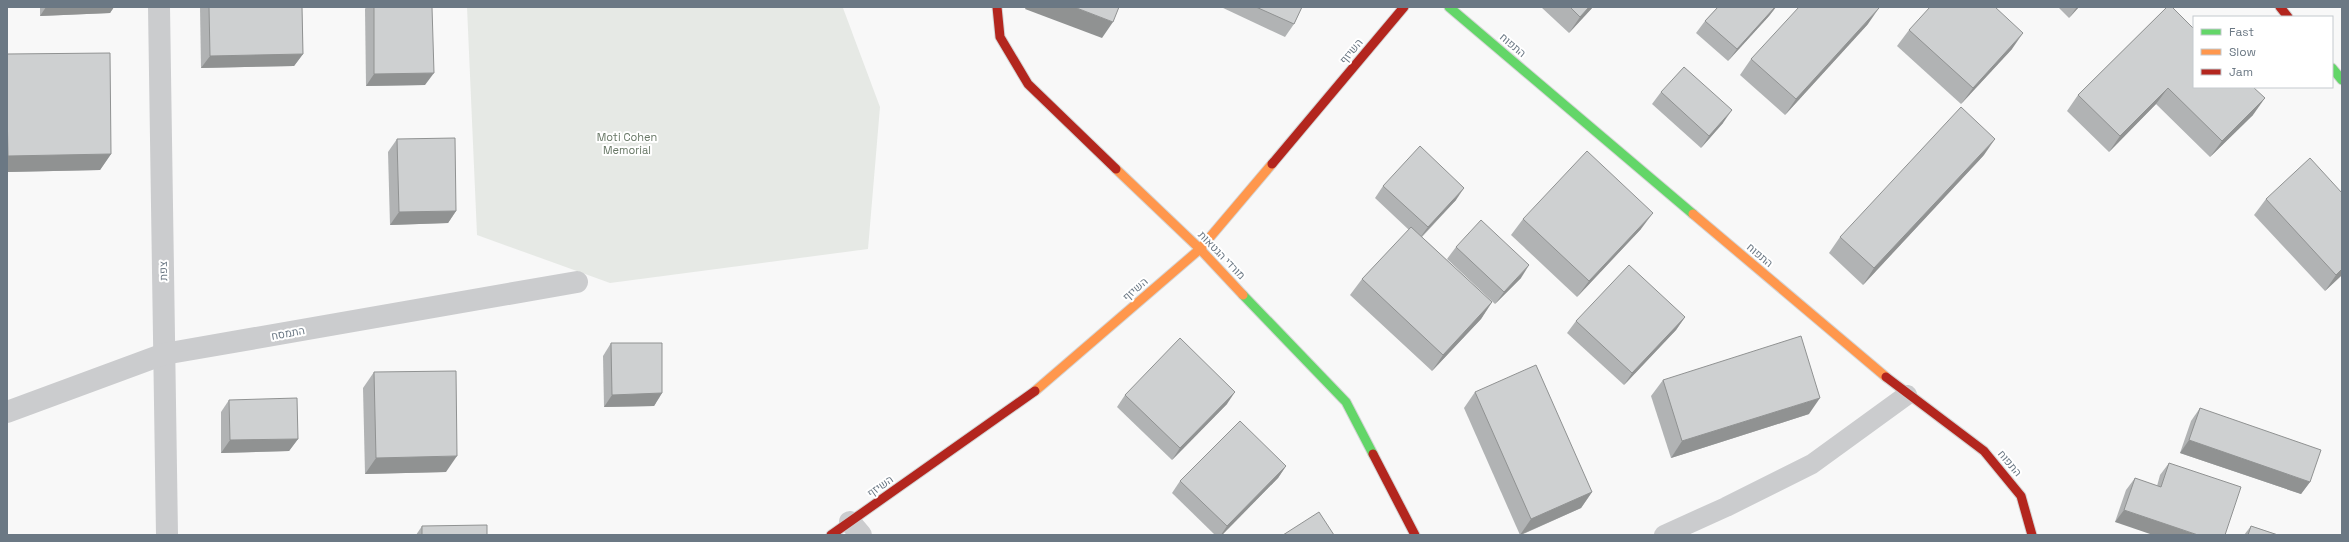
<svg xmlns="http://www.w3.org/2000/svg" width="2349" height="542" viewBox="0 0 2349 542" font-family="'Space Grotesk',Heebo,sans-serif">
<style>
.green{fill:#e6e9e5}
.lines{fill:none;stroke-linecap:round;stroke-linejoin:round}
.fast-casing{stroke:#d4d5d5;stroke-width:11}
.slow-casing{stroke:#d4d5d5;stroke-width:11}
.jam-casing{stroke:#d4d5d5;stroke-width:11}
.lane{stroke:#cbccce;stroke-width:20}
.street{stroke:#cbccce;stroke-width:22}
.fast{stroke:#63d668;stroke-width:9}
.slow{stroke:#ff974d;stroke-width:9}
.jam{stroke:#b3261e;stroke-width:9}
.wall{fill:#b1b3b4}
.shaded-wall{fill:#909292}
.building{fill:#ced0d1;stroke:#909292}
.labels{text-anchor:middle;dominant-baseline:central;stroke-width:4;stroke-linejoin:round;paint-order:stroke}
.street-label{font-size:11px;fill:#6b7884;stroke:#fff}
.park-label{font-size:11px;fill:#677765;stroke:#fff}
</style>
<rect width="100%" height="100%" fill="#f8f8f8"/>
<path class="green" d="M467,7L843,8L880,107L868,249L610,283L477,235Z"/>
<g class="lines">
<g class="fast-casing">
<g id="fast">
<path d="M1449,7L1693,214"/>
<path d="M2332,68L2342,80"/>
<path d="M1243,295L1346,402L1373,454"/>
</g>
</g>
<g class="slow-casing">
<g id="slow">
<path d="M1116,169L1200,249L1243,295"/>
<path d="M1693,214L1886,377"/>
<path d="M1035,391L1200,249L1272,164"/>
</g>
</g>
<g class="jam-casing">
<g id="jam">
<path d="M997,7L1000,37L1028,84L1116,169"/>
<path d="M2280,7L2288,17"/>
<path d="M1272,164L1404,7"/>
<path d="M1886,377L1984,451L2021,496L2032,535"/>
<path d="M1373,454L1415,535"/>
<path d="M831,535L1035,391"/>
</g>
</g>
<path class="lane" d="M1664,535L1726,507L1812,464L1907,395"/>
<g class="street">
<path d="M159,7L167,535"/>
<path d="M7,412L164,354L577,282"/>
<path d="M850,522L861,535"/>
</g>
<use href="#fast" class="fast"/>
<use href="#slow" class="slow"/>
<use href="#jam" class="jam"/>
</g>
<g class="wall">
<path d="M40,7H114L110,13L40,16Z"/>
<path d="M200,7H302L303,54L294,66L201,68Z"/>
<path d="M366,7H432L425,85L366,86L365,9Z"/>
<path d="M1221,7H1302L1294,24L1285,37Z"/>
<path d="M1541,7H1593L1569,33Z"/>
<path d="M1718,7H1776L1769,16L1728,61L1696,33L1705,21Z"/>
<path d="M2058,7H2079L2069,18Z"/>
<path d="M2167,7L2253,115L2210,157L2156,104L2109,152L2067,111L2078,95Z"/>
<path d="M1868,24L1785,115L1740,75L1751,59Z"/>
<path d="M1909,30L2012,49L1961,104L1897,46Z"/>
<path d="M7,54L111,154L100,170L7,172Z"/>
<path d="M1661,92L1723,123L1701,148L1652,104Z"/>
<path d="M397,139L456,211L448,223L390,225L388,152Z"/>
<path d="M1984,155L1863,285L1829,253L1840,237Z"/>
<path d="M1383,186L1456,200L1422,237L1492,302L1481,319L1432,371L1350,295L1362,279L1409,230L1375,198Z"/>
<path d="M2266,199L2342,275L2325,291L2254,215Z"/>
<path d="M1523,219L1641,229L1577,297L1511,235Z"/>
<path d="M1456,247L1521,278L1495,304L1447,259Z"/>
<path d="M1685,317L1676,330L1624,385L1567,333L1576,321Z"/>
<path d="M611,343L662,393L654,406L604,407L603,356Z"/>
<path d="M374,372L446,472L365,474L363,388Z"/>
<path d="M1663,380L1809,414L1671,458L1651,396Z"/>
<path d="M1475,392L1592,492L1581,508L1521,535H1520L1464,408Z"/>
<path d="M1125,395L1227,404L1172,460L1117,407Z"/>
<path d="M229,400L298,439L289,451L221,453V412Z"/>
<path d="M2200,408L2310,482L2301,494L2180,453L2191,421Z"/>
<path d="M2169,463L2225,535L2115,522L2126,490L2135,478L2157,486L2160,475Z"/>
<path d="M1286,466L1278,478L1222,535H1215L1172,493L1180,481Z"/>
<path d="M422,526L487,535H416Z"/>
<path d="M2251,526L2278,535H2244Z"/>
</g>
<g class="shaded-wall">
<path d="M46,7H114L110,13L40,16Z"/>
<path d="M1026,7H1074L1113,22L1102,38L1025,9Z"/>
<path d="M1589,7H1593L1569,33L1580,17Z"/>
<path d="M1775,7H1776L1769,16L1728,61L1737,49Z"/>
<path d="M2077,7H2079L2069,18Z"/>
<path d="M1879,8L1868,24L1785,115L1796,99Z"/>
<path d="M2023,33L2012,49L1961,104L1973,88Z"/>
<path d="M303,54L294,66L201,68L210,56Z"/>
<path d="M434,73L425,85L366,86L374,74Z"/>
<path d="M2168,88L2156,104L2109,152L2120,136Z"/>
<path d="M2265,98L2253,115L2210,157L2222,141Z"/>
<path d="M1732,110L1723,123L1701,148L1709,136Z"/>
<path d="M1995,139L1984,155L1863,285L1874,268Z"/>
<path d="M111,154L100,170L7,172V157L8,156Z"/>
<path d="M1464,188L1456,200L1419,239L1428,227Z"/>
<path d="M456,211L448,223L390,225L399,212Z"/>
<path d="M1653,213L1641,229L1577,297L1589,281Z"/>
<path d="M1529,265L1521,278L1495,304L1504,292Z"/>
<path d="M2342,269V275L2325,291L2336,275Z"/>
<path d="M1492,302L1481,319L1432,371L1443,355Z"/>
<path d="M1685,317L1676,330L1624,385L1632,373Z"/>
<path d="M1235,392L1227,404L1172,460L1180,448Z"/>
<path d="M662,393L654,406L604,407L612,395Z"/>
<path d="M1820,398L1809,414L1671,458L1682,441Z"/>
<path d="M298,439L289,451L221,453L230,440Z"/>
<path d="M2189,440L2310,482L2301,494L2180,453Z"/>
<path d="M457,456L446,472L365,474L376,458Z"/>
<path d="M1286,466L1278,478L1222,535H1221L1227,526Z"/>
<path d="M1592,492L1581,508L1520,535L1531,519Z"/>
<path d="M2124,510L2198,535H2153L2115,522Z"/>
</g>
<g class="building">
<path d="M209,7H302L303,54L210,56Z"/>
<path d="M374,7H432L434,73L374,74Z"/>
<path d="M1074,7H1119L1113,22Z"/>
<path d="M1256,7H1302L1294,24Z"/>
<path d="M1570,7H1589L1580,17Z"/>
<path d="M1718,7H1775L1737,49L1705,21Z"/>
<path d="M1799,7H1878L1879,8L1796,99L1751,59Z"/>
<path d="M1930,7H1995L2023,33L1973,88L1909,30Z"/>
<path d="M2167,7H2172L2194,29V87H2253L2265,98L2222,141L2168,88L2120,136L2078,95Z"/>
<path d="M110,53L111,154L8,156L7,107V54Z"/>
<path d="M1684,67L1732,110L1709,136L1661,92Z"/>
<path d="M1961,107L1995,139L1874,268L1840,237Z"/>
<path d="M455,138L456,211L399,212L397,139Z"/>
<path d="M1420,146L1464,188L1428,227L1383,186Z"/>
<path d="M1587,151L1653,213L1589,281L1523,219Z"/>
<path d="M2310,158L2342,193V269L2336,275L2266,199Z"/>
<path d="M1481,220L1529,265L1504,292L1456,247Z"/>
<path d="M1411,227L1492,302L1443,355L1362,279Z"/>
<path d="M1629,265L1685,317L1632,373L1576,321Z"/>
<path d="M1801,336L1820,398L1682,441L1663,380Z"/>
<path d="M1180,338L1235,392L1180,448L1125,395Z"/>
<path d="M611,343H662V393L612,395Z"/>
<path d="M1536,365L1592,492L1531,519L1475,392Z"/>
<path d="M456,371L457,456L376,458L374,372Z"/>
<path d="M297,398L298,439L230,440L229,400Z"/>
<path d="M2200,408L2321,450L2310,482L2189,440Z"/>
<path d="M1240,421L1286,466L1227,526L1180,481Z"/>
<path d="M2169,463L2241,487L2225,535H2198L2124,510L2135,478L2161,487Z"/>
<path d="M1319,512L1334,535H1283Z"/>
<path d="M487,525V535H422V526Z"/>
<path d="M2251,526L2278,535H2248Z"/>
</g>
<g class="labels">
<g class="street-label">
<text transform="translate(1513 45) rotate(40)">התפוח</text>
<text transform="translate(1351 51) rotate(-50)">השיזף</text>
<text transform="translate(1222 255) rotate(46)">מורדי הגטאות</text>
<text transform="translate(1760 255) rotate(40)">התפוח</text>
<text transform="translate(163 271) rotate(-91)">צפת</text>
<text transform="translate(1135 289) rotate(-41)">השיזף</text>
<text transform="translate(288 333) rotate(-10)">התמסח</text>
<text transform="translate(2010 463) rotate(50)">התפוח</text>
<text transform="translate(880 486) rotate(-35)">השיזף</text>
</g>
<g class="park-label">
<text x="627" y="137">Moti Cohen<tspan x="627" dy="13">Memorial</tspan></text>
</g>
</g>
<rect width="2349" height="542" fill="none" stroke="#6b7884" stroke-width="16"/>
<rect x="2193" y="16" width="140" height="72" fill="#ffffff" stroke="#c4c9ce"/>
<rect x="2201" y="29" width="20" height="6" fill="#63d668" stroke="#c4c9ce"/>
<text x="2229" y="36" font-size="12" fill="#6b7884">Fast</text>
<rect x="2201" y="49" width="20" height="6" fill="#ff974d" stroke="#c4c9ce"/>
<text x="2229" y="56" font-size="12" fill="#6b7884">Slow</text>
<rect x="2201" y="69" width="20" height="6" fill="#b3261e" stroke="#c4c9ce"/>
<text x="2229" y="76" font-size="12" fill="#6b7884">Jam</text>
</svg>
